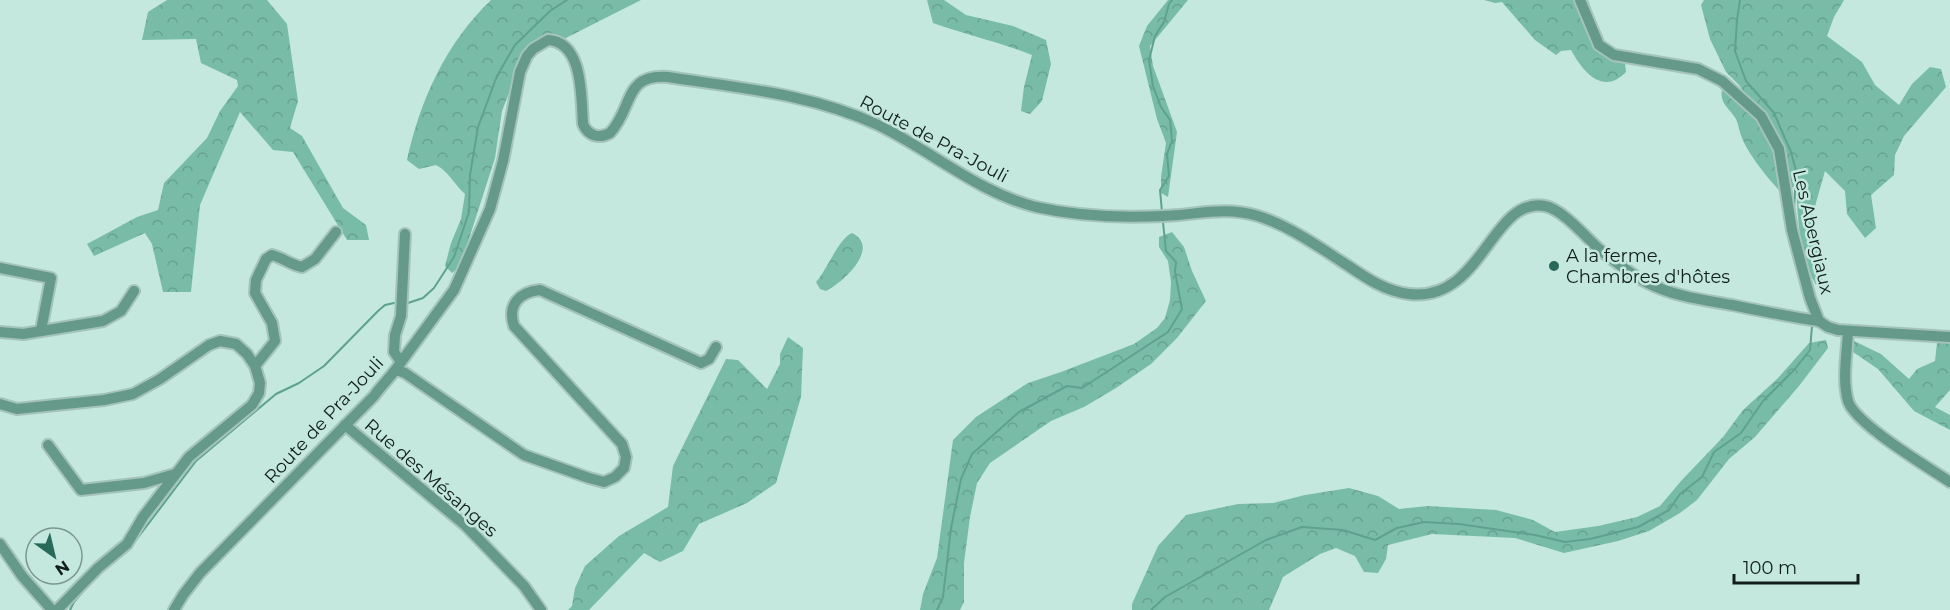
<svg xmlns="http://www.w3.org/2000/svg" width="1950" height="610" viewBox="0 0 1950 610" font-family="Montserrat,sans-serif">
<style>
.forest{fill:url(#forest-crowns)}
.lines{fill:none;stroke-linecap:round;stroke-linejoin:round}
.stream{stroke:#5ea18f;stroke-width:2}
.minor-casing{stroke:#a4c4ba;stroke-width:14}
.minor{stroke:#65998a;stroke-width:10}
.poi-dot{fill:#286959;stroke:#c4e8dd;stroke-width:2}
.labels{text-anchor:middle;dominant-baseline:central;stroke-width:5;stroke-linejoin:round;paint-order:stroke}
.street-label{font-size:18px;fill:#111e1a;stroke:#c4e8dd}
.poi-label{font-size:18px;fill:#111e1a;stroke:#c4e8dd;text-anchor:start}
</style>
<defs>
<pattern id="forest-crowns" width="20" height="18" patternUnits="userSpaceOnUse" patternTransform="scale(1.5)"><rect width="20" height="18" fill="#78bca8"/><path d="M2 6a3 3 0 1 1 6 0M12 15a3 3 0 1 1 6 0" fill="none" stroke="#67a190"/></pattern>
</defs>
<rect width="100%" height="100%" fill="#c4e8dd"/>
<g class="forest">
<path d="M167,0H267L287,24L298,101L290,128L302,136L343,208L366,225L369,240H347L293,152L273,150L240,112L200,205L191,292H163L152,244L145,233L94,256L87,244L137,217L158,210L164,183L207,138L220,111L238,86L237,80L201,63L196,39L142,40L148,12Z"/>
<path d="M491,0H641L564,39L546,35L525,53L502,111L495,158L467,245L466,262L452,273L445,266L451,243L461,219L465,194C454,184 449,172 436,165L419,169L407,160C420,100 446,43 491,0Z"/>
<path d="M927,0H944L966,15L1013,26L1046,40L1051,64L1042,101L1030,114L1021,111L1024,87L1032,55C1000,42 966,35 933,23Z"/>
<path d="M1168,0H1188L1150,46L1153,66L1177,132L1168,197L1161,193V177L1166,143L1157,119L1139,46L1147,26Z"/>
<path d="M1484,0H1588C1599,27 1592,41 1624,54L1626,72C1603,96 1583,72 1571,50L1561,51L1556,55L1535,40L1502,2L1495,3Z"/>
<path d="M1704,0H1844L1834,17L1827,36L1862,62L1875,85L1899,105L1912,84L1930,67L1941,69L1946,87L1904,136L1895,155L1894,175L1871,195L1876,228L1865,238L1847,214L1845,191L1825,171L1812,217L1823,269L1822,282L1816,285C1799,255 1798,220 1796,186L1781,192C1768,179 1749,155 1742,138C1739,132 1739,125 1736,119C1730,109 1719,103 1722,90L1728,91L1751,102L1739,85L1726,72L1710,39L1701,5Z"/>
<path d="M1172,232L1184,247L1192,271L1206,301L1177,338L1151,364L1116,388L1084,407L1051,421L990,463L977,483L970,517L964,563V602L960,610H920L923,594L937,558L953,440L976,417L1028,383L1061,372L1134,344L1157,328L1165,318L1170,300L1171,282L1168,261L1159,247V237Z"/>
<path d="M852,233C881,247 844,282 826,291L820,289L816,282C827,270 839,238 852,233Z"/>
<path d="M788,337L803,348L801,397L776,483L747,503L699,524L683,551L660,562L644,553L589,610H568L572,606L575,588L585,566L619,536L668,507L673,466L726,359L738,360L767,389L780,364V354Z"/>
<path d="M1850,339L1881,354L1909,379L1917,369L1935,361L1937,343L1950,340V390L1935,407L1950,415V430L1914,411L1878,369L1853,352Z"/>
<path d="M1826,340L1828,348L1799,386L1755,437L1729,459L1697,500L1680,513L1649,531L1618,541L1564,553L1515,538L1432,534L1388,545L1386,559L1378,573L1364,572L1355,556L1336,548L1320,554L1283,577L1269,610H1132V604L1158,546L1186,515L1238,504L1273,503L1305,495L1349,488L1378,496L1399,509L1428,506L1496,510L1533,520L1555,532L1598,526L1637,517L1660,506L1681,481L1723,437L1743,410L1777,379L1809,343Z"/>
</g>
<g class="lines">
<g class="stream">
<path d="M1740,0L1737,20L1735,51L1746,81L1774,113L1791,152L1796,171L1794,211"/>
<path d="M1162,212L1160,190L1169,176L1167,154L1172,141L1170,120L1161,107L1153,86L1149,60L1155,36L1164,22L1169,4L1172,0"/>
<path d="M408,303L423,298L434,288L454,257L469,212L470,175L478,127L497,76L515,45L550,11L567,0"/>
<path d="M133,544L196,461L276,394L299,383L324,366L378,311L385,305L394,303"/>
<path d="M70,610L74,602L85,589"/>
<path d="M937,610L943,597L951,528L961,479L972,454L1019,412L1067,386L1082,388L1168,332L1182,309L1175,272L1176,262L1166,251L1163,222"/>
<path d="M1151,610L1165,597L1266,540L1302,527L1343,530L1375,540L1397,528L1424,522L1459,524L1535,535L1565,542L1590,539L1638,527L1669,510L1680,494L1702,477L1714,452L1741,433L1763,401L1794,370L1810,350L1812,326"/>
</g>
<g class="minor-casing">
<g id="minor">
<path d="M1580,0L1599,45L1614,55L1698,69L1722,81L1761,116L1779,149L1792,230L1810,298L1819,321L1828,327L1838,330L1950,337"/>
<path d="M0,268L51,278L41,330"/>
<path d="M1848,331C1847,353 1842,380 1848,401C1855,424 1928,467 1950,482"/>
<path d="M0,332L23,334L103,321L121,311L134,291"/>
<path d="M401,362L394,352L395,335L401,316L405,234"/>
<path d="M255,366L275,341L272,323L255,293L256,280L266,259L272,255C283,258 291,265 302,267L315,259L336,232"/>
<path d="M397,370L405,373L524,455L589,478L604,482L615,477L624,468L626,457L622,444L514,326C507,305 519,292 540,290L701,363L709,359L716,347"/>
<path d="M0,404L17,409L104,400L133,394L160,379L209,345L220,341L236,344L247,354L255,366L260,383L259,393L252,405L189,457L143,517L127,544L98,568L57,610"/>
<path d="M345,425L465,525L524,586L541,610"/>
<path d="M48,445L81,490L144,483L175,474"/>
<path d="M0,544L22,576L52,610"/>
<path d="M174,610L183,595L200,573L374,396C381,386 396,371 401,362L454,290L490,209L503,161L520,72L527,56L533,49L548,40C584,42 581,99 583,124C588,136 599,139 610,133C634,107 623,74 668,77C740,88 812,94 878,125C932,151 977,192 1036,207C1076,216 1122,218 1163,216C1196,215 1224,206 1258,216C1290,226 1319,247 1347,265C1366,278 1385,291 1409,294C1483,303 1491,196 1545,206C1562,209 1586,237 1599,249C1613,260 1630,274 1646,282C1672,296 1703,300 1732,305C1761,311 1790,317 1819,321"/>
</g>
</g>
<use href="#minor" class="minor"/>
</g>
<circle class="poi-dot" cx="1554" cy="266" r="6"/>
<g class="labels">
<g class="street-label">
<text transform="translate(934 139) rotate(28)">Route de Pra-Jouli</text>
<text transform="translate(1813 232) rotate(77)">Les Abergiaux</text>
<text transform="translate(324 420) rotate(-47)">Route de Pra-Jouli</text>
<text transform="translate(431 478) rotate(41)">Rue des Mésanges</text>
</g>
<g class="poi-label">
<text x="1566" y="256">A la ferme,<tspan x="1566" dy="21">Chambres d'hôtes</tspan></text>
</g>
</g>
<g transform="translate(54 556) rotate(146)"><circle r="28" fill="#c4e8dd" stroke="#7c978f" stroke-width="1.5"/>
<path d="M0-4.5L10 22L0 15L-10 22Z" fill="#286959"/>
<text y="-9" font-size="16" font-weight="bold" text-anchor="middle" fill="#111e1a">N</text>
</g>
<path d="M1734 574v9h124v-9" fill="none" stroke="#111e1a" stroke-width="3"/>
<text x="1743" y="574" font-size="18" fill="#111e1a" stroke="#c4e8dd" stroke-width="4.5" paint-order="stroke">100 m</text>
</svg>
